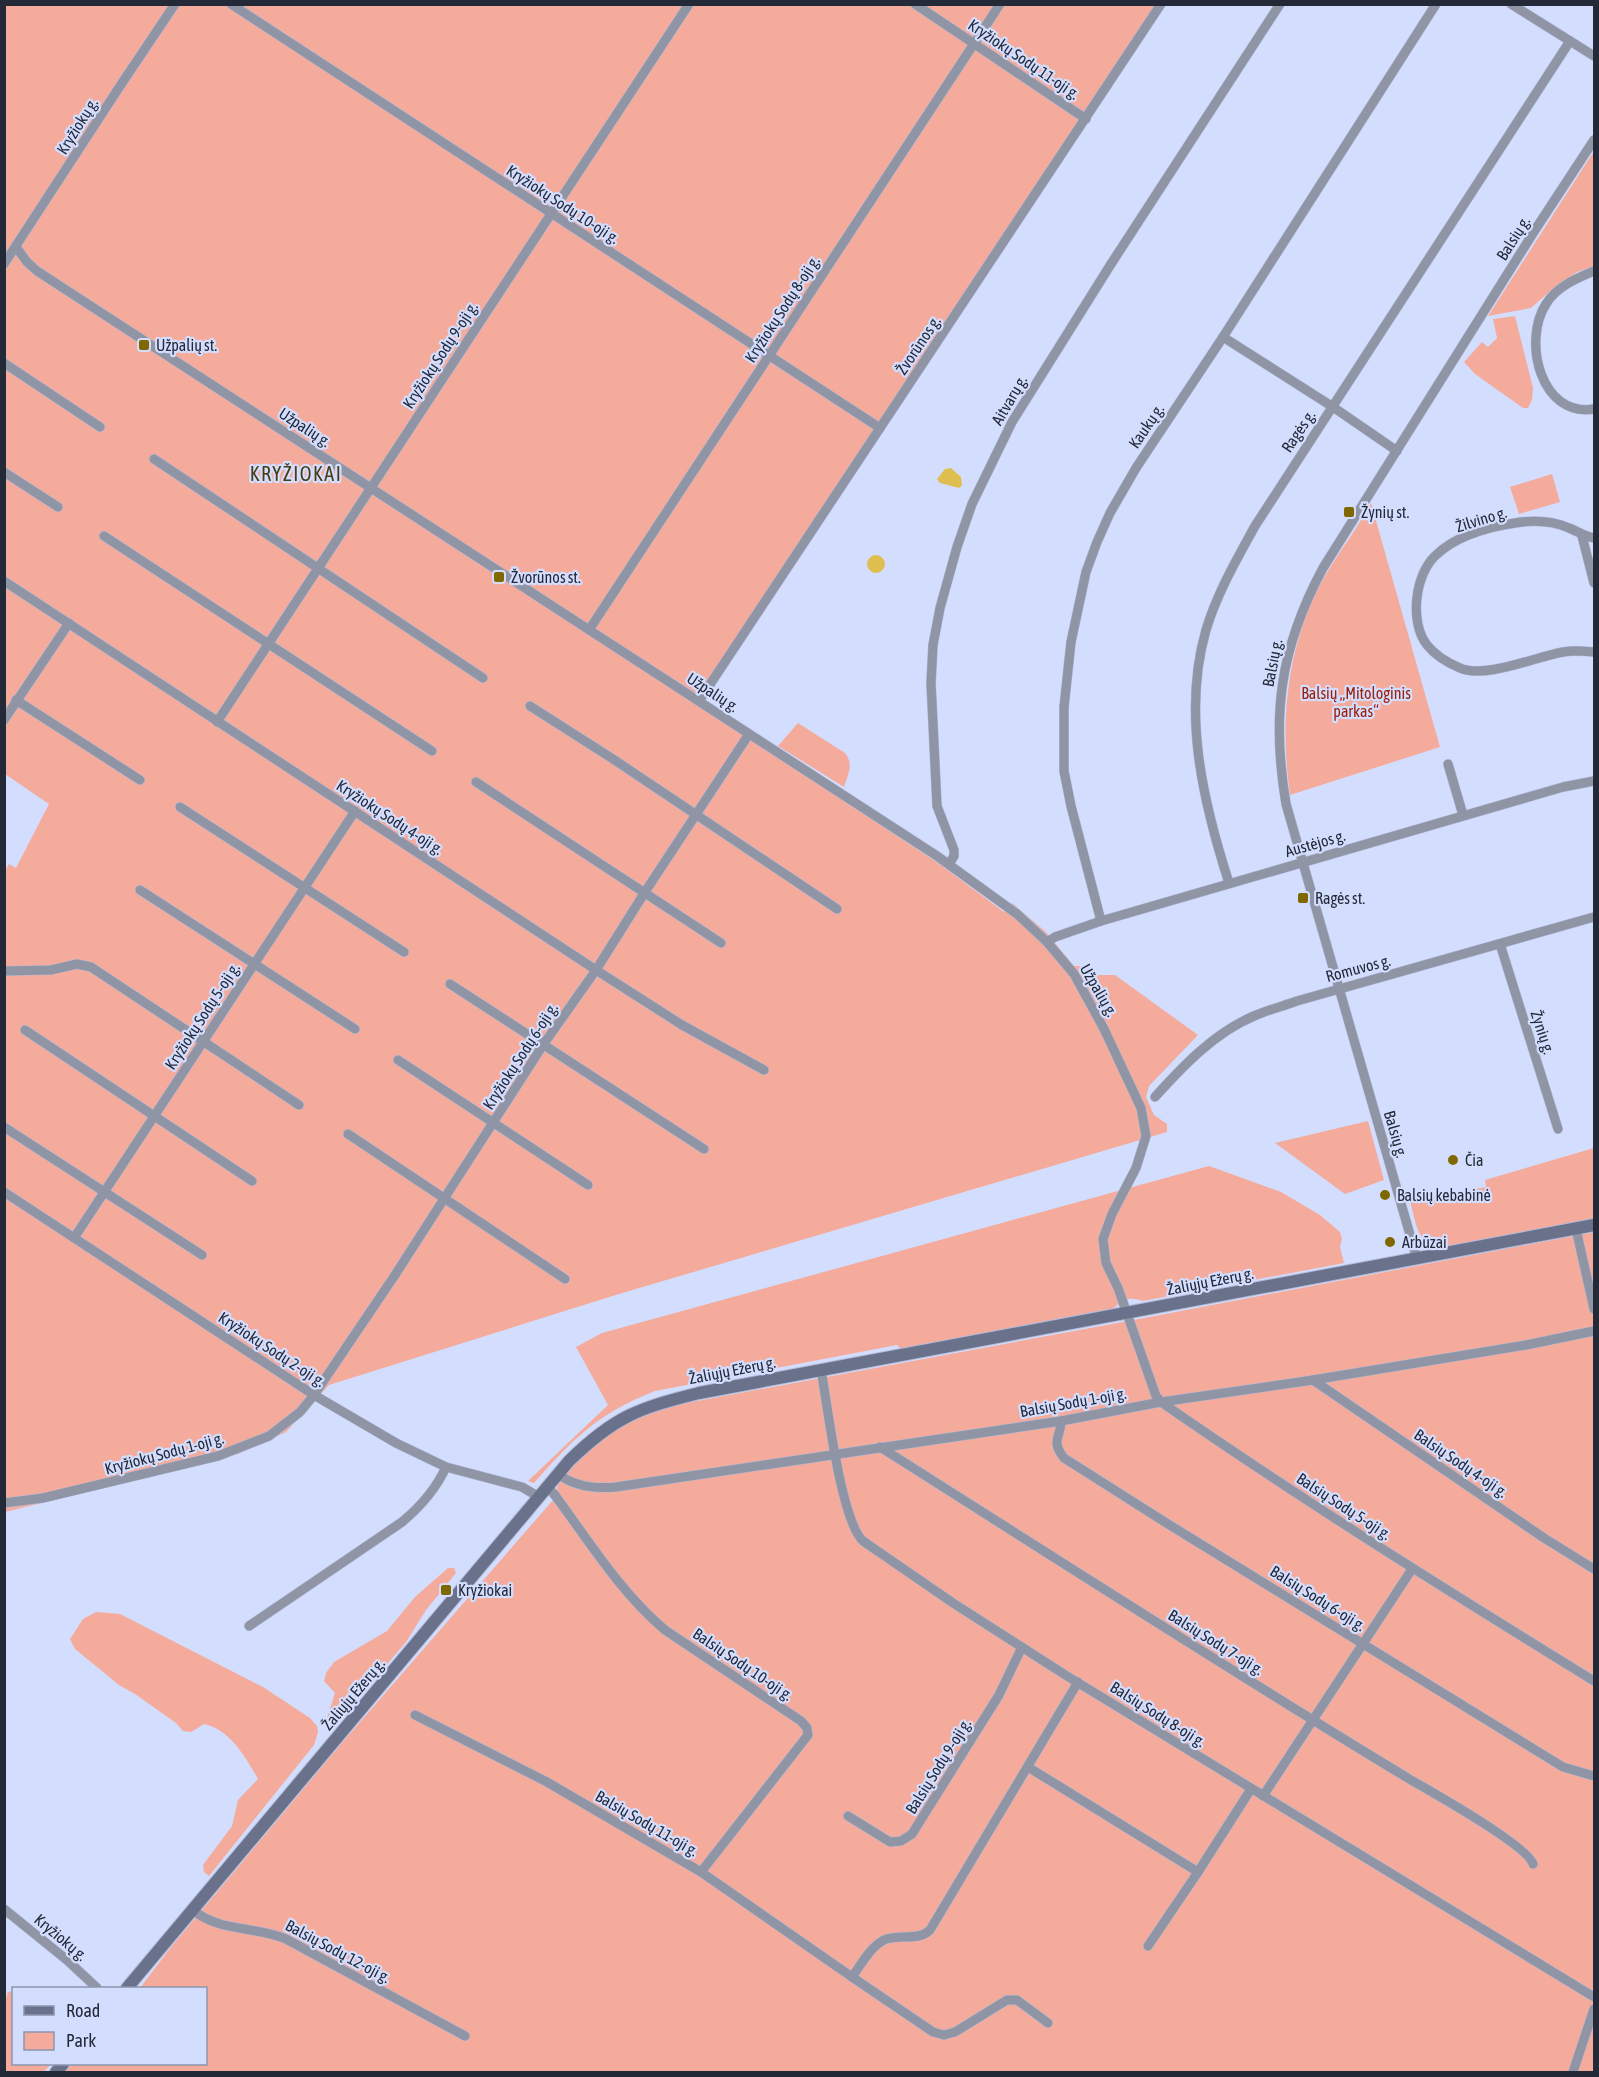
<svg xmlns="http://www.w3.org/2000/svg" width="1599" height="2077" viewBox="0 0 1599 2077" font-family="'Asap Condensed',sans-serif">
<style>
.green{fill:#f5ab9b}
.water{fill:#dfbe50}
.lines{fill:none;stroke-linecap:round;stroke-linejoin:round}
.street-casing{stroke:#b0b9d6;stroke-width:10}
.secondary-casing{stroke:#b0b9d6;stroke-width:14}
.street{stroke:#9095a6;stroke-width:9}
.secondary{stroke:#6a718a;stroke-width:12}
.poi-dot{fill:#806800;stroke:#d3ddfe;stroke-width:2}
.labels{text-anchor:middle;dominant-baseline:central;stroke-width:4.5;stroke-linejoin:round;paint-order:stroke}
.street-label{font-size:16px;fill:#242938;stroke:#d3ddfe}
.poi-label{font-size:16px;fill:#242938;stroke:#d3ddfe;text-anchor:start}
.park-label{font-size:16px;fill:#9c2008;stroke:#d3ddfe}
.quarter-label{font-size:20px;letter-spacing:1.5px;fill:#473b12;stroke:#d3ddfe}
</style>
<rect width="100%" height="100%" fill="#d3ddfe"/>
<g class="green">
<path d="M4,5H1156L880,428L701,707L938,863L1004,912L1012,903L1046,932L1074,966H1085L1098,975H1115L1198,1035L1149,1086L1146,1097L1154,1115L1167,1124V1132L619,1294L329,1385L286,1432L238,1454L5,1512V871L9,864L16,868L49,804L5,774Z"/>
<path d="M1594,151V266L1577,272L1556,286L1531,308L1488,316Z"/>
<path d="M1515,316L1533,388L1532,400L1528,408H1523L1475,374L1464,362L1482,342L1488,347L1497,338L1493,319Z"/>
<path d="M1552,474L1560,502L1519,514L1510,487Z"/>
<path d="M1371,503L1440,747L1290,795C1280,727 1286,652 1318,589C1333,559 1355,533 1371,503Z"/>
<path d="M798,723L845,753C854,764 848,775 844,787L778,746Z"/>
<path d="M1368,1121L1384,1180L1345,1194L1275,1143Z"/>
<path d="M1594,1148V1221L1438,1249C1417,1244 1415,1219 1410,1201L1486,1187L1485,1180Z"/>
<path d="M1209,1166L1281,1192L1320,1215L1340,1232L1342,1239L1340,1247L1344,1263L1143,1301C1125,1295 1122,1302 1110,1311L901,1349L897,1345L655,1391C598,1413 573,1439 534,1483L528,1481L608,1405L576,1347L602,1333Z"/>
<path d="M1594,1232V2072H64L72,2064H206V1988H140L171,1947L341,1744L553,1500L560,1479L571,1463L627,1420L665,1407L1155,1316Z"/>
<path d="M448,1568H454L456,1573L426,1610L406,1642L334,1726L326,1721L335,1693L324,1681L326,1673L334,1662L387,1631L415,1597Z"/>
<path d="M96,1612L120,1614L263,1687L310,1718L317,1726L318,1732L314,1745L209,1876L204,1872L203,1865L232,1826L238,1800L258,1779C246,1758 230,1729 204,1724L191,1732L183,1731L176,1723L135,1694L119,1685L75,1649L70,1639L83,1619Z"/>
<path d="M13,1991L14,2064H51L44,2072H5V2001L8,1992Z"/>
</g>
<g class="water">
<path d="M951,468L961,477L962,485L959,488L940,483L937,479L945,469Z"/>
<circle cx="876" cy="564" r="9"/>
</g>
<g class="lines">
<g class="street-casing">
<g id="street">
<path d="M231,4L880,428"/>
<path d="M915,4L1086,119"/>
<path d="M1511,4L1594,56"/>
<path d="M16,247L27,262L37,271L937,856L1017,914L1047,942L1074,974L1104,1029L1141,1108L1146,1136L1136,1168L1112,1214L1103,1239L1106,1263L1118,1288L1156,1396L1161,1402C1302,1500 1448,1591 1594,1681"/>
<path d="M4,264L122,83L175,4"/>
<path d="M1594,271C1577,278 1556,287 1546,304C1522,341 1541,418 1594,409"/>
<path d="M1223,337L1333,407L1397,451"/>
<path d="M4,363L100,427"/>
<path d="M154,459L483,678"/>
<path d="M4,472L58,507"/>
<path d="M104,536L432,751"/>
<path d="M1582,536L1594,583"/>
<path d="M1594,538C1584,536 1579,532 1569,528C1553,521 1533,520 1515,523C1488,527 1456,536 1436,555C1415,574 1409,622 1427,645C1435,655 1448,663 1460,668C1485,679 1535,657 1563,652C1573,650 1584,651 1594,652"/>
<path d="M4,581L596,970L682,1025L764,1070"/>
<path d="M589,630L1000,4"/>
<path d="M16,700L140,780"/>
<path d="M699,701L1161,4"/>
<path d="M530,706L613,759L837,909"/>
<path d="M4,720L69,623"/>
<path d="M217,722L689,4"/>
<path d="M1448,764L1463,815"/>
<path d="M476,782L721,943"/>
<path d="M180,807L404,952"/>
<path d="M949,864L954,856V850L937,806L931,683L933,645L940,608L957,547L972,504L1012,422L1111,264L1280,4"/>
<path d="M1229,883C1203,802 1182,713 1206,630C1217,593 1237,559 1255,526L1570,41"/>
<path d="M140,890L355,1029"/>
<path d="M1101,921L1071,806L1064,771V707L1071,642L1086,572L1097,542L1110,513L1136,468L1223,337L1436,4"/>
<path d="M1047,942L1055,937L1101,921L1563,787L1594,781"/>
<path d="M1500,944L1558,1129"/>
<path d="M4,971L51,970L77,964L91,967L299,1105"/>
<path d="M450,984L704,1149"/>
<path d="M25,1030L252,1181"/>
<path d="M398,1060L588,1185"/>
<path d="M1155,1097C1182,1067 1215,1032 1254,1016C1268,1010 1283,1006 1297,1001L1594,917"/>
<path d="M4,1127L202,1255"/>
<path d="M348,1134L565,1279"/>
<path d="M4,1192L314,1395L396,1443L446,1467L522,1487L539,1497"/>
<path d="M1576,1229L1594,1309"/>
<path d="M74,1238L355,811"/>
<path d="M1417,1259L1286,804C1271,715 1280,648 1323,568L1535,230L1594,140"/>
<path d="M821,1369C827,1403 841,1521 863,1541L953,1603L1067,1676L1594,1997"/>
<path d="M1313,1380L1544,1538L1594,1569"/>
<path d="M1061,1421C1061,1438 1050,1440 1064,1458L1168,1524L1563,1767L1594,1776"/>
<path d="M880,1447C1057,1559 1232,1672 1411,1780C1432,1792 1528,1846 1533,1864"/>
<path d="M558,1474C575,1487 595,1489 616,1487L1061,1421L1161,1402L1313,1380L1526,1345L1594,1331"/>
<path d="M547,1487L554,1494C589,1541 620,1592 665,1630L801,1721L807,1728L808,1735L701,1872"/>
<path d="M4,1503L43,1498L218,1456L269,1436L300,1412L314,1395L395,1275L543,1045L596,970L645,892L749,734"/>
<path d="M249,1626L402,1522C420,1507 436,1489 446,1467"/>
<path d="M415,1715L547,1782L701,1872L852,1977C861,1965 870,1947 884,1940C898,1933 918,1942 930,1930L1078,1682"/>
<path d="M1028,1767L1198,1872L1251,1789"/>
<path d="M1263,1796L1412,1569"/>
<path d="M848,1816L890,1842L901,1841L912,1834L999,1695L1022,1647"/>
<path d="M4,1909L67,1960L97,1988"/>
<path d="M193,1910C219,1932 255,1926 286,1939L465,2036"/>
<path d="M1148,1946L1198,1872"/>
<path d="M852,1977L933,2032L944,2035L955,2032L1007,2000H1017L1048,2023"/>
<path d="M1573,2072L1594,2009"/>
</g>
</g>
<g class="secondary-casing">
<g id="secondary">
<path d="M127,1988L569,1461C615,1416 639,1408 699,1393L1594,1225"/>
<path d="M56,2072L63,2064"/>
</g>
</g>
<use href="#street" class="street"/>
<use href="#secondary" class="secondary"/>
</g>
<g class="poi-dot">
<rect x="138" y="339" width="12" height="12" rx="3"/>
<rect x="1343" y="506" width="12" height="12" rx="3"/>
<rect x="493" y="571" width="12" height="12" rx="3"/>
<rect x="1297" y="892" width="12" height="12" rx="3"/>
<circle cx="1453" cy="1160" r="6"/>
<circle cx="1385" cy="1195" r="6"/>
<circle cx="1390" cy="1242" r="6"/>
<rect x="440" y="1584" width="12" height="12" rx="3"/>
</g>
<g class="labels">
<g class="street-label">
<text transform="translate(1024 59) rotate(34)">Kryžiokų Sodų 11-oji g.</text>
<text transform="translate(77 126) rotate(-58)">Kryžiokų g.</text>
<text transform="translate(563 204) rotate(33)">Kryžiokų Sodų 10-oji g.</text>
<text transform="translate(1513 238) rotate(-58)">Balsių g.</text>
<text transform="translate(782 309) rotate(-57)">Kryžiokų Sodų 8-oji g.</text>
<text transform="translate(918 345) rotate(-56)">Žvorūnos g.</text>
<text transform="translate(440 355) rotate(-57)">Kryžiokų Sodų 9-oji g.</text>
<text transform="translate(1009 400) rotate(-60)">Aitvarų g.</text>
<text transform="translate(1146 426) rotate(-56)">Kaukų g.</text>
<text transform="translate(305 427) rotate(33)">Užpalių g.</text>
<text transform="translate(1298 431) rotate(-56)">Ragės g.</text>
<text transform="translate(1481 519) rotate(-17)">Žilvino g.</text>
<text transform="translate(1272 663) rotate(-79)">Balsių g.</text>
<text transform="translate(713 692) rotate(33)">Užpalių g.</text>
<text transform="translate(390 817) rotate(33)">Kryžiokų Sodų 4-oji g.</text>
<text transform="translate(1315 843) rotate(-16)">Austėjos g.</text>
<text transform="translate(1358 968) rotate(-15)">Romuvos g.</text>
<text transform="translate(1099 990) rotate(60)">Užpalių g.</text>
<text transform="translate(202 1016) rotate(-57)">Kryžiokų Sodų 5-oji g.</text>
<text transform="translate(1543 1032) rotate(72)">Žynių g.</text>
<text transform="translate(520 1056) rotate(-57)">Kryžiokų Sodų 6-oji g.</text>
<text transform="translate(1396 1134) rotate(74)">Balsių g.</text>
<text transform="translate(1210 1281) rotate(-11)">Žaliųjų Ežerų g.</text>
<text transform="translate(272 1349) rotate(33)">Kryžiokų Sodų 2-oji g.</text>
<text transform="translate(732 1370) rotate(-11)">Žaliųjų Ežerų g.</text>
<text transform="translate(1073 1402) rotate(-10)">Balsių Sodų 1-oji g.</text>
<text transform="translate(164 1453) rotate(-15)">Kryžiokų Sodų 1-oji g.</text>
<text transform="translate(1461 1463) rotate(34)">Balsių Sodų 4-oji g.</text>
<text transform="translate(1344 1506) rotate(33)">Balsių Sodų 5-oji g.</text>
<text transform="translate(1318 1598) rotate(32)">Balsių Sodų 6-oji g.</text>
<text transform="translate(1216 1642) rotate(32)">Balsių Sodų 7-oji g.</text>
<text transform="translate(743 1664) rotate(34)">Balsių Sodų 10-oji g.</text>
<text transform="translate(353 1694) rotate(-50)">Žaliųjų Ežerų g.</text>
<text transform="translate(1158 1714) rotate(32)">Balsių Sodų 8-oji g.</text>
<text transform="translate(938 1766) rotate(-58)">Balsių Sodų 9-oji g.</text>
<text transform="translate(647 1823) rotate(30)">Balsių Sodų 11-oji g.</text>
<text transform="translate(61 1937) rotate(40)">Kryžiokų g.</text>
<text transform="translate(338 1951) rotate(28)">Balsių Sodų 12-oji g.</text>
</g>
<g class="poi-label">
<text x="156" y="345">Užpalių st.</text>
<text x="1361" y="512">Žynių st.</text>
<text x="511" y="577">Žvorūnos st.</text>
<text x="1315" y="898">Ragės st.</text>
<text x="1465" y="1160">Čia</text>
<text x="1397" y="1195">Balsių kebabinė</text>
<text x="1402" y="1242">Arbūzai</text>
<text x="458" y="1590">Kryžiokai</text>
</g>
<g class="park-label">
<text x="1356" y="693">Balsių „Mitologinis<tspan x="1356" dy="18">parkas“</tspan></text>
</g>
<g class="quarter-label">
<text x="296" y="473">KRYŽIOKAI</text>
</g>
</g>
<rect width="1599" height="2077" fill="none" stroke="#242938" stroke-width="12"/>
<rect x="12" y="1987" width="195" height="78" fill="#d3ddfe" stroke="#8d95af" stroke-width="1.5"/>
<rect x="24" y="2006" width="30" height="9" fill="#6a718a" stroke="#8d95af" stroke-width="1.5"/>
<text x="66" y="2017" font-size="18" fill="#242938">Road</text>
<rect x="24" y="2032" width="30" height="18" fill="#f5ab9b" stroke="#8d95af" stroke-width="1.5"/>
<text x="66" y="2047" font-size="18" fill="#242938">Park</text>
</svg>
